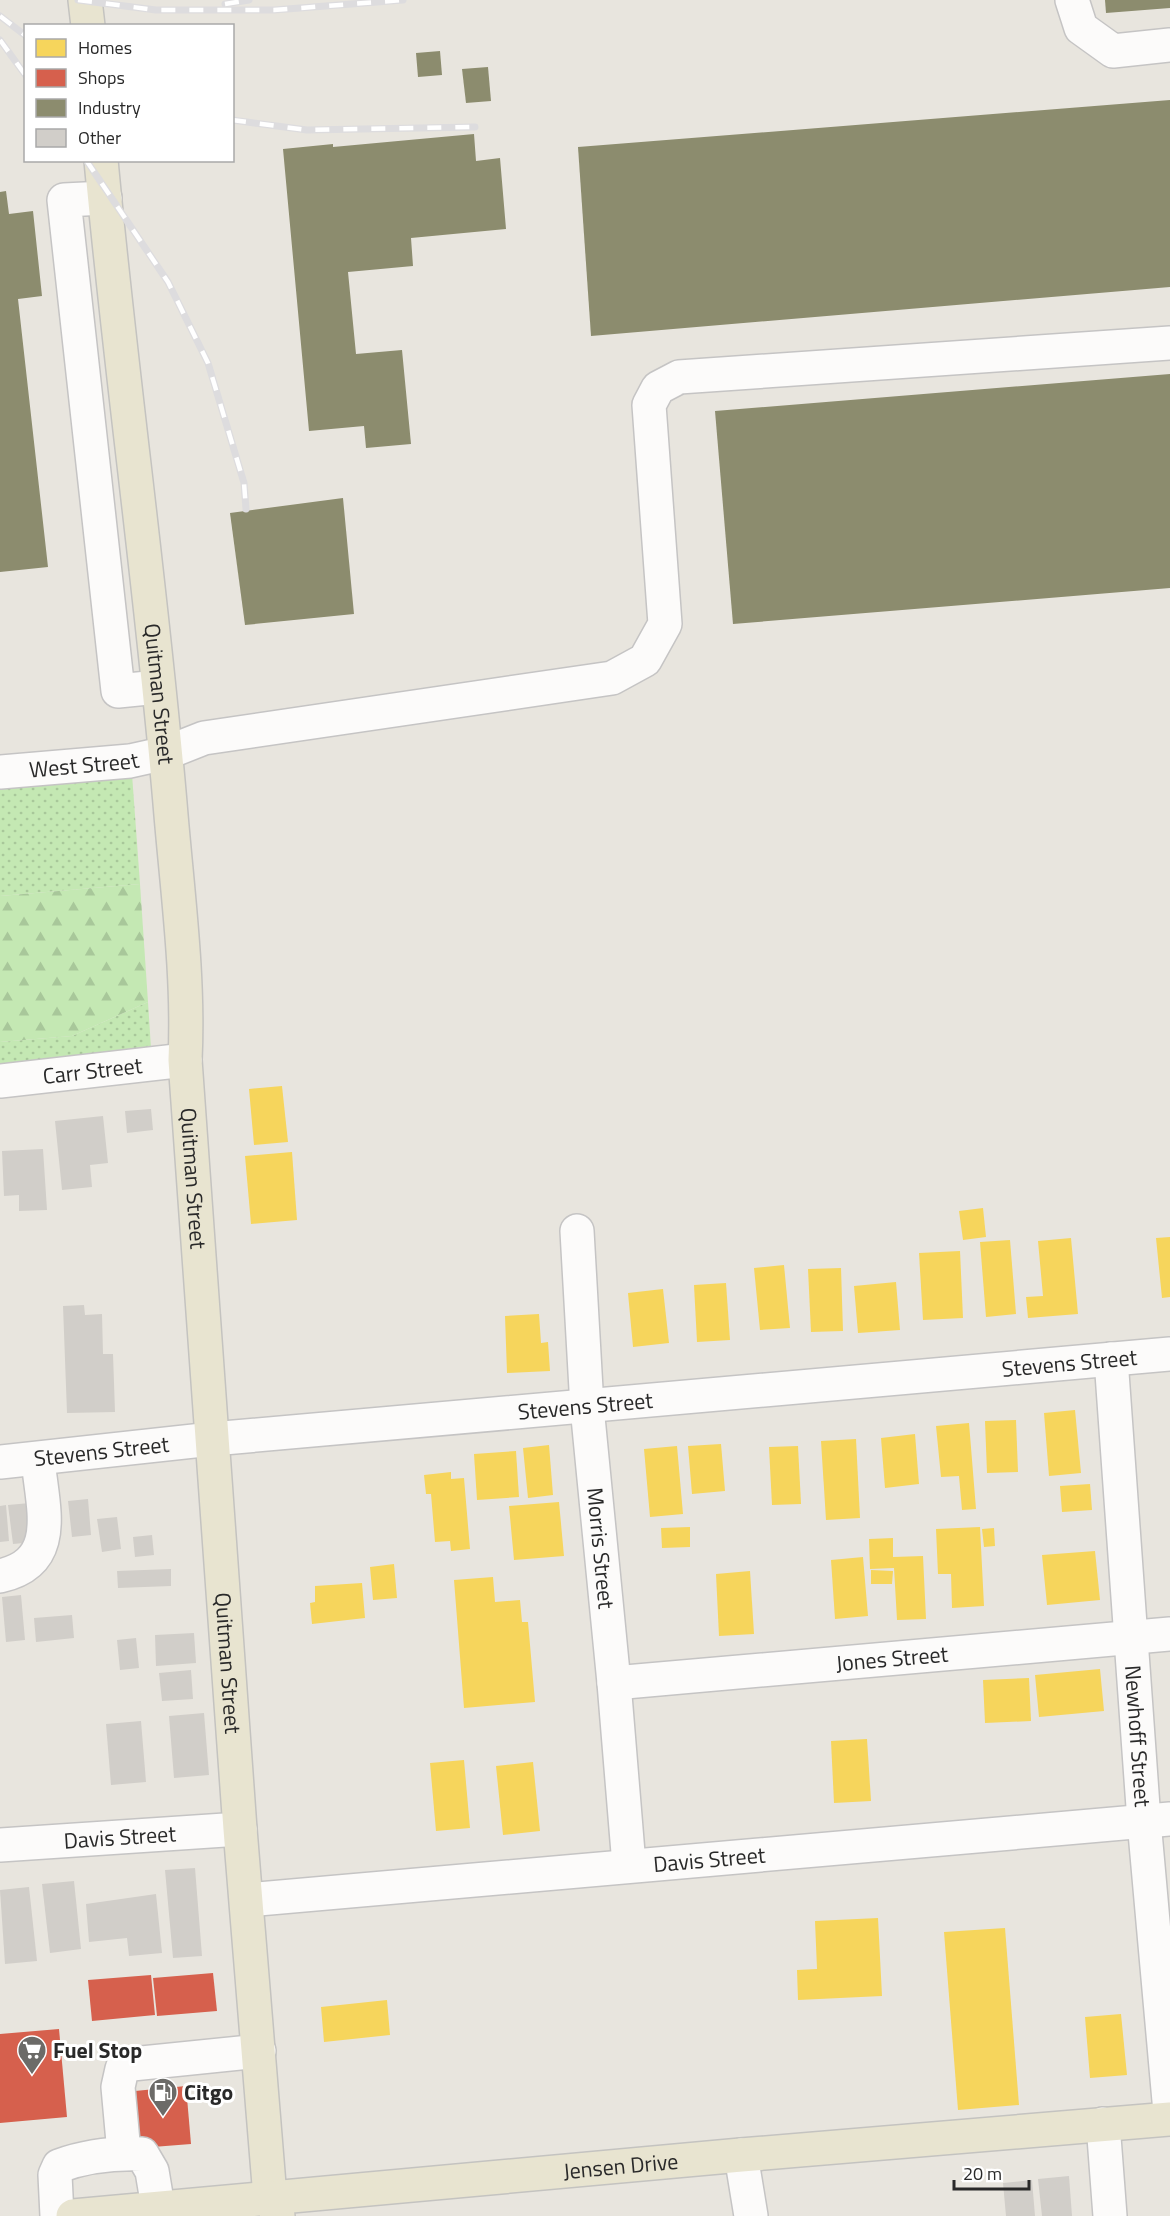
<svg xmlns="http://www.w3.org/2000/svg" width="1170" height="2216" viewBox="0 0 1170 2216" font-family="'Titillium Web',sans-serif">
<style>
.grass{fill:url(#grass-dots)}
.forest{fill:url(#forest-firs)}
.homes{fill:#f6d55c}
.shops{fill:#d6604d}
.industry{fill:#8c8c6e}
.building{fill:#d1cec9}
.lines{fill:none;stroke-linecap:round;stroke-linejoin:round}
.minor-casing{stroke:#c5c4c4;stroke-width:36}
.major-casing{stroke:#c4c3c0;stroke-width:36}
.minor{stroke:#fcfbfa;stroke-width:33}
.major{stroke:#e8e4d0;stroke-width:33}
.rail-casing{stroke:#dddcde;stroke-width:7}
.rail{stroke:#fff;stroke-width:4.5;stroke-dasharray:14;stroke-linecap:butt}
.labels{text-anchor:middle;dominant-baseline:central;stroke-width:6;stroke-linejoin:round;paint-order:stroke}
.street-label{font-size:22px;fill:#292929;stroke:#fff}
.poi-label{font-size:22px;font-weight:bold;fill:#292929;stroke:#fff;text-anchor:start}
</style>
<defs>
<pattern id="grass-dots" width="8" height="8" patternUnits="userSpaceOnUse" patternTransform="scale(1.5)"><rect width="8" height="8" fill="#c4e8b3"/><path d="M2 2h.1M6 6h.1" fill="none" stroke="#a8c79a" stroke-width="1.8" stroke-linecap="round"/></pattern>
<pattern id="forest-firs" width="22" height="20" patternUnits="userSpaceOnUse" patternTransform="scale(1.5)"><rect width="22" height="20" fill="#c4e8b3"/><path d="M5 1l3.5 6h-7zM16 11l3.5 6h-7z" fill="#a8c79a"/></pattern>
</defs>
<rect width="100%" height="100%" fill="#e8e5de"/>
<g class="grass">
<path d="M132,774L140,884L0,896V783Z"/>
<path d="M148,1002L151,1048L0,1067V1042L72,1036Z"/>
</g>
<path class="forest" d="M140,884L148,1002L72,1036L0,1042V896Z"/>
<g class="homes">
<path d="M282,1086L288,1142L254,1145L249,1089Z"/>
<path d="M292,1152L297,1220L251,1224L245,1156Z"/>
<path d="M983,1208L986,1237L963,1240L959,1211Z"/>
<path d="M1170,1237V1297L1162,1298L1156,1238Z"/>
<path d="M1071,1238L1078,1314L1028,1318L1026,1297L1043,1296L1038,1241Z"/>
<path d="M1010,1240L1016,1314L986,1317L980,1242Z"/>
<path d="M960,1251L963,1318L923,1320L919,1253Z"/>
<path d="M784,1265L790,1328L760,1330L754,1268Z"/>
<path d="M841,1268L843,1331L811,1332L808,1269Z"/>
<path d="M896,1282L900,1330L858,1333L854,1286Z"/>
<path d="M726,1283L730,1340L697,1342L694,1285Z"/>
<path d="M663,1289L669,1343L633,1347L628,1293Z"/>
<path d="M539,1314L541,1343L548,1342L550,1371L507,1373L505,1316Z"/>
<path d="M1075,1410L1081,1473L1049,1476L1044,1413Z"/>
<path d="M1016,1420L1018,1472L987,1473L985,1421Z"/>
<path d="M969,1423L976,1509L962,1510L959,1476L941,1477L936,1426Z"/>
<path d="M915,1434L919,1484L885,1488L881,1438Z"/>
<path d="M856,1439L860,1518L826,1520L821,1441Z"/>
<path d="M721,1444L725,1491L692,1494L688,1446Z"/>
<path d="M549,1445L553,1495L528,1498L523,1448Z"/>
<path d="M677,1446L683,1514L650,1517L644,1449Z"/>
<path d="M798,1446L801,1504L772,1505L769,1447Z"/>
<path d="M516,1451L519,1497L477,1500L474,1454Z"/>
<path d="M451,1472V1479L464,1478L470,1549L451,1551L450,1541L435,1542L431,1494H426L424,1475Z"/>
<path d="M1090,1484L1092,1510L1062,1512L1060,1486Z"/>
<path d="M559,1502L564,1556L514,1560L509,1506Z"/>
<path d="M690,1527V1547L662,1548L661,1528Z"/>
<path d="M980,1527L984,1606L952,1608L951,1574H938L936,1529Z"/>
<path d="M994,1528L995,1546L984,1547L982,1529Z"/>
<path d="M893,1538V1557L923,1556L926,1619L897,1620L894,1568L870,1569L869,1539Z"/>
<path d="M1095,1551L1100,1600L1047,1605L1042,1555Z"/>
<path d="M863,1557L868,1616L835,1619L831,1560Z"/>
<path d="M394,1564L397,1598L373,1600L370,1567Z"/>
<path d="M871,1570L893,1571L892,1584H871Z"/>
<path d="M750,1571L754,1634L719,1636L716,1574Z"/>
<path d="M493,1577L495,1602L520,1600L522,1622H528L535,1702L464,1708L454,1580Z"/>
<path d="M362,1583L365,1618L312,1624L310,1603L315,1602V1586Z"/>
<path d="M1100,1669L1104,1711L1039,1717L1035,1675Z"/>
<path d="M1029,1678L1031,1721L985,1723L983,1680Z"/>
<path d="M867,1739L871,1801L834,1803L831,1741Z"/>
<path d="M464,1760L470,1828L436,1831L430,1763Z"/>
<path d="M533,1762L540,1831L503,1835L496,1766Z"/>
<path d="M878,1918L882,1996L798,2000L797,1970L817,1969L815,1921Z"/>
<path d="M1005,1928L1019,2105L958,2110L944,1932Z"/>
<path d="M387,2000L390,2035L324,2042L321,2007Z"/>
<path d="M1121,2014L1127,2075L1090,2078L1085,2017Z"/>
</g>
<g class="shops">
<path d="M213,1973L217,2011L157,2016L153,1978Z"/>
<path d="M151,1975L155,2015L92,2021L88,1980Z"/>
<path d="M59,2029L67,2117L0,2123V2034Z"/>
<path d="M186,2086L191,2144L140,2148L135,2091Z"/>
</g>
<g class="industry">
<path d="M1105,0H1170V8L1106,13Z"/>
<path d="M440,51L442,75L418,77L416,53Z"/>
<path d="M488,67L491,101L466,103L462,69Z"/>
<path d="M1170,100V287L591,336L578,147Z"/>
<path d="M474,134L476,161L500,158L506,229L411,238L413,266L348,272L356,354L402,350L411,444L366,448L364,426L309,431L283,149L333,144V147Z"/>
<path d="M6,191L9,214L33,211L42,296L18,299L48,567L0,572V192Z"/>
<path d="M1170,374V588L733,624L715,411Z"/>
<path d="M343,498L354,614L245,625L230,513Z"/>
</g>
<g class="building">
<path d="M151,1109L153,1130L127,1133L125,1111Z"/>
<path d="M103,1116L108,1163L90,1165L92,1187L62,1190L55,1121Z"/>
<path d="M43,1149L47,1210L19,1211V1195L4,1196L2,1151Z"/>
<path d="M84,1305L85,1315L102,1314L103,1354H113L115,1412L67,1413L63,1306Z"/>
<path d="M88,1499L91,1535L72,1537L68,1501Z"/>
<path d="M30,1503L34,1542L13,1544L8,1505Z"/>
<path d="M6,1505L9,1541L0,1542V1506Z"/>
<path d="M117,1517L121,1549L102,1552L97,1519Z"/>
<path d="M152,1535L154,1555L135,1557L133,1537Z"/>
<path d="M171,1569V1586L118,1588L117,1571Z"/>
<path d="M21,1595L25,1640L6,1642L2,1597Z"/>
<path d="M72,1615L74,1638L36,1642L34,1618Z"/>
<path d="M194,1633L196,1663L156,1666L155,1635Z"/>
<path d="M136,1638L139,1668L120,1670L117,1640Z"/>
<path d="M191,1670L193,1699L162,1701L159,1673Z"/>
<path d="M204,1713L209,1775L174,1778L169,1716Z"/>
<path d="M141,1721L146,1782L111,1785L106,1724Z"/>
<path d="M195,1868L202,1956L173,1958L165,1870Z"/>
<path d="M74,1881L81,1949L50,1953L42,1884Z"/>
<path d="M29,1887L37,1961L5,1964L0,1890Z"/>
<path d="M156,1894L162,1953L129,1956L127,1938L89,1942L86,1904Z"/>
<path d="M1069,2176L1072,2216H1042L1038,2179Z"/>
<path d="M1032,2180L1035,2216H1006L1003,2183Z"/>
</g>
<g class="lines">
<g class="minor-casing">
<g id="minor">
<path d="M1072,0L1081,28L1113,51L1170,45"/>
<path d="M105,198L64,200L118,691L158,687"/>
<path id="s1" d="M0,772L130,761L166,753L204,738L612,678L645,660L665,624L649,405L658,388L679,377L1170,343"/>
<path id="s2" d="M0,1081L185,1060"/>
<path id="s3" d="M577,1231L587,1407L614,1683L629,1865"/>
<path id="s4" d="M1111,1359L1144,1821L1170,2112"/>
<path id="s5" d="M0,1462L212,1439L1170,1354"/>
<path d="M0,1576C62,1562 42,1507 38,1459"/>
<path id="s6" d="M614,1683L1170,1634"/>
<path id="s7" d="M0,1845L240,1829"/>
<path id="s8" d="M247,1900L1170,1819"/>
<path d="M1103,2124L1110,2216"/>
<path d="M124,2153L118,2087L122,2069L132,2064L259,2051"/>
<path d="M741,2155L751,2216"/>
<path d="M57,2216L55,2175L59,2166C86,2156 113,2153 142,2154L152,2171L158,2207"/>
</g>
</g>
<g class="major-casing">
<g id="major">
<path d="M85,0L88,26"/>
<path id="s9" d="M101,160C121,379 153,597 171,815C178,897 189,979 185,1060L240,1829L270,2197L278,2216"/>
<path id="s10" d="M73,2216L741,2155L1170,2119"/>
</g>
</g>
<use href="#minor" class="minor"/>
<use href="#major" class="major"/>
<g class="rail-casing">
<g id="rail">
<path d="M78,0L156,10H274L403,0"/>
<path d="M225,4L249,0"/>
<path d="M0,16L26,36"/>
<path d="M0,40L26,76"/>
<path d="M232,120L307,130L475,127"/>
<path d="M86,160L168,282L208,363L244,483L246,509"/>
</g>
</g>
<use href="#rail" class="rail"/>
</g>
<defs>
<g id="supermarket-pin" transform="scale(1.5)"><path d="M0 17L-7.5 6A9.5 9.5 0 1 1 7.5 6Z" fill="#6c6b68" stroke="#fff"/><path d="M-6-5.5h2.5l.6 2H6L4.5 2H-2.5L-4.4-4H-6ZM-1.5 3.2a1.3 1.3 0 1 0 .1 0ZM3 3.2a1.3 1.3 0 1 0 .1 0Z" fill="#fff"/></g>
<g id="fuel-pin" transform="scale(1.5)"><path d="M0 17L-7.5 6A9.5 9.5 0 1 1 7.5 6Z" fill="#6c6b68" stroke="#fff"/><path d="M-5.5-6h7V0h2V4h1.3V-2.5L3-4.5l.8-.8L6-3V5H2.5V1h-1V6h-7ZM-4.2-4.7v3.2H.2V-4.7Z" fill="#fff"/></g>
</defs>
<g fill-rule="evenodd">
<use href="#supermarket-pin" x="32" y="2050"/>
<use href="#fuel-pin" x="163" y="2092"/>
</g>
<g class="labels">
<g class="street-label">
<text stroke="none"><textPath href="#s9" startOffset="537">Quitman Street</textPath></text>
<text stroke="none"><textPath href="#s1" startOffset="84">West Street</textPath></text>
<text stroke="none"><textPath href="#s2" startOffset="93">Carr Street</textPath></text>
<text stroke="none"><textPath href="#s9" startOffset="1023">Quitman Street</textPath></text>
<text stroke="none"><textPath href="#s5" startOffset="1074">Stevens Street</textPath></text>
<text stroke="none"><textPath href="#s5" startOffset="588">Stevens Street</textPath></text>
<text stroke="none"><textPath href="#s5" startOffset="102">Stevens Street</textPath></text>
<text stroke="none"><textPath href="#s3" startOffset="318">Morris Street</textPath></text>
<text stroke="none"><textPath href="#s6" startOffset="279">Jones Street</textPath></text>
<text stroke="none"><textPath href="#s9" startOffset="1509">Quitman Street</textPath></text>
<text stroke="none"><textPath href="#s4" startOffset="378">Newhoff Street</textPath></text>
<text stroke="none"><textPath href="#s7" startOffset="120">Davis Street</textPath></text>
<text stroke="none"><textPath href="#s8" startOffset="464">Davis Street</textPath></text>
<text stroke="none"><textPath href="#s10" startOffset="550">Jensen Drive</textPath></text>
</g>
<g class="poi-label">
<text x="53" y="2050">Fuel Stop</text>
<text x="184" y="2092">Citgo</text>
</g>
</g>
<rect x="24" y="24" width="210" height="138" fill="#ffffff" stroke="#a9a9a9" stroke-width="1.5"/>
<rect x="36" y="39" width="30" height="18" fill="#f6d55c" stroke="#a9a9a9" stroke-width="1.5"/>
<text x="78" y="54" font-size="18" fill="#292929">Homes</text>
<rect x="36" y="69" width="30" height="18" fill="#d6604d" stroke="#a9a9a9" stroke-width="1.5"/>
<text x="78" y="84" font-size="18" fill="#292929">Shops</text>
<rect x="36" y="99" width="30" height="18" fill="#8c8c6e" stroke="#a9a9a9" stroke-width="1.5"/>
<text x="78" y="114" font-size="18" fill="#292929">Industry</text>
<rect x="36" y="129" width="30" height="18" fill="#d1cec9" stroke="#a9a9a9" stroke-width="1.5"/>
<text x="78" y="144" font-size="18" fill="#292929">Other</text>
<path d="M954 2180v9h75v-9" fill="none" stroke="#292929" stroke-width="3"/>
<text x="963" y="2180" font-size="18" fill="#292929" stroke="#ffffff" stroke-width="4.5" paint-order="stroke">20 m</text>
</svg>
